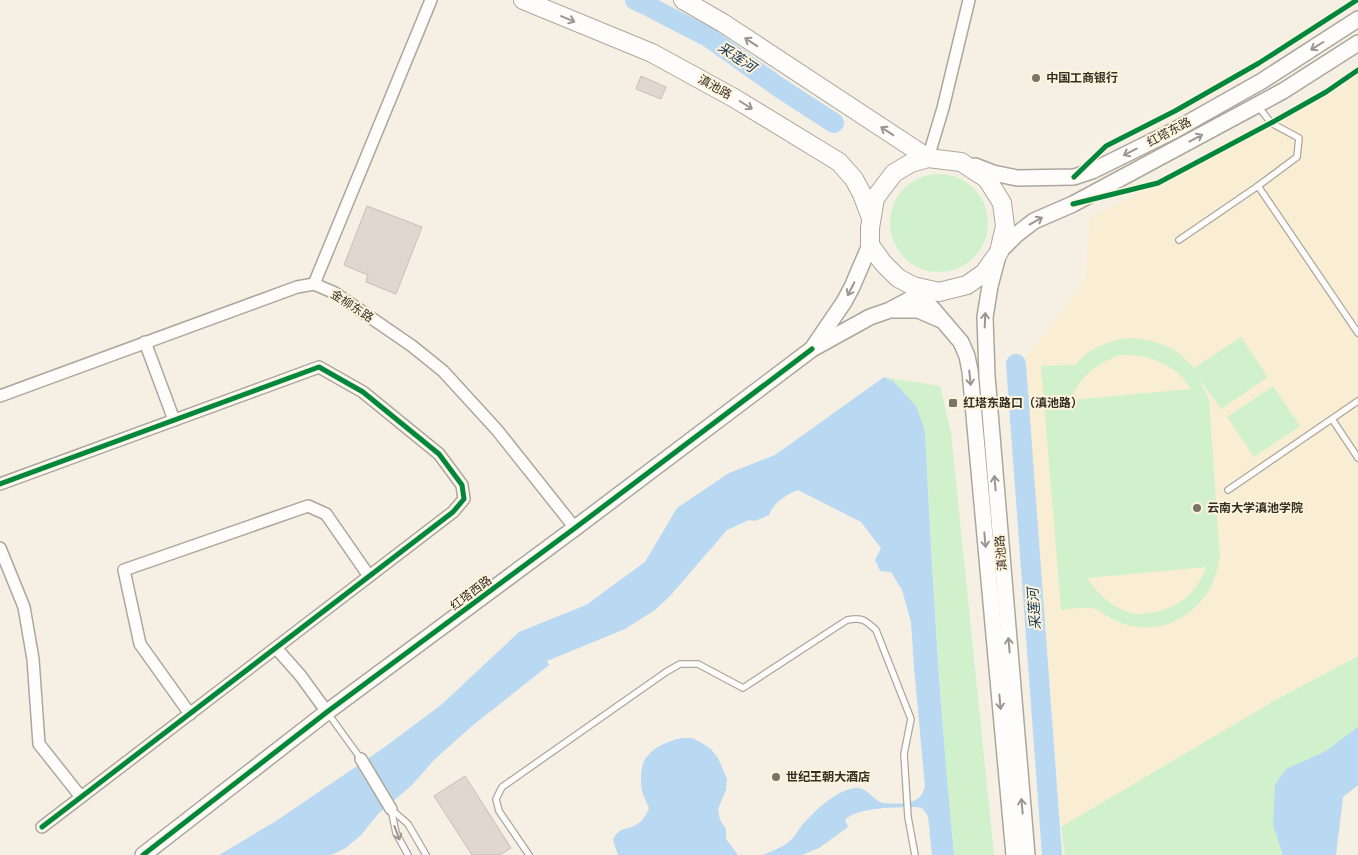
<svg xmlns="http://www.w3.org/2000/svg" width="1358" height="855" viewBox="0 0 1358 855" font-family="Roboto,'Noto Sans SC',sans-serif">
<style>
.built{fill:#f9edd4}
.green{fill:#d1f1cd;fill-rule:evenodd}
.water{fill:#b9d8f2}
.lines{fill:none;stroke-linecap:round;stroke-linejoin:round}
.river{stroke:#b9d8f2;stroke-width:20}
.building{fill:#e0d7d0;stroke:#c7beb7}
.lane-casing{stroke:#aca79d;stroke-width:8}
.street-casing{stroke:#aca79d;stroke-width:14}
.secondary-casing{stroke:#aca79d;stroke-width:18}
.primary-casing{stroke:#aca79d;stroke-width:20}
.lane{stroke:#fefdfb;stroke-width:5.5}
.street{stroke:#fefdfb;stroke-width:11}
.secondary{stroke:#fefdfb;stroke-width:15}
.primary{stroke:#fefdfb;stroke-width:18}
.cycleway-casing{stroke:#fef3dc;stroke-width:8}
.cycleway{stroke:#00873e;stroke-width:5}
.oneway{stroke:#9a9690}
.poi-dot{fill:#797368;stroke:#fef3dc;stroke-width:2}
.labels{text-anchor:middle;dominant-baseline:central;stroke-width:4;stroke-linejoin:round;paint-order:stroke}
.poi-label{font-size:12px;font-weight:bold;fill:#353025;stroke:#fef3dc;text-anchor:start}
.street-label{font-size:12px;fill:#353025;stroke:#fef3dc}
.water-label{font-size:14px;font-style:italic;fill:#173955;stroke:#fef3dc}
</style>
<rect width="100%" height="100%" fill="#f6f0e4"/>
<path class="built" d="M1358,70V656L1272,702L1061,827L1025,359L1085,280L1090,218L1244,141Z"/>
<g class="green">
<circle cx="939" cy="223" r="49"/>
<path d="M1241,337L1268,377L1221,409L1199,378L1209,400L1220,557C1218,568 1215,579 1209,590C1195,614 1166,631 1138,627C1127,626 1118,622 1109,617C1104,615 1100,610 1096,609C1089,606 1069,609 1061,610L1041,366L1075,365C1080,360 1084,355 1089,352C1099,346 1111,341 1122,339C1136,336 1158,342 1171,348C1180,353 1187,361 1194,368ZM1120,355C1149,354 1176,364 1191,389L1071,400C1080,375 1097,364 1120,355ZM1206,567C1198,593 1174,612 1147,613C1143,614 1139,614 1135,614C1115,610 1097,594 1087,578Z"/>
<path d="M884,377L940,386L951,432L994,855H954L947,783L935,611L925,431L893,381Z"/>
<path d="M1273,386L1300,426L1254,457L1227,417Z"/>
<path d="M1358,656V785L1343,797L1336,855H1065L1061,827L1272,702Z"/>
</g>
<g class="water">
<path d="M884,377L893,381L916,406L925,431C932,572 940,714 954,855H932L928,816L922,808L916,807C899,807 857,807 845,820L848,827L819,848L802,855H763C772,851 783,847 790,841C796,836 799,828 804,823C817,809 834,792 854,788C865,786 871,797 880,802C887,805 911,804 917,799C922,796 923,792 925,787L914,667L911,622L902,590L891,572L880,571L875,560L881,548L861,522L798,490C786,495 774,502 769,515L755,521L749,520L727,530L670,596L655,610L625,629L547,661L549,665L472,726L434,760L411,786L379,813L361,835L346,848L331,855H219L276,821L382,749L441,705L519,632L586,605L645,562L677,508L729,473L775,455Z"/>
<path d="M1358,727V785L1343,797L1336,855H1283L1273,825L1275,785L1286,769L1326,751Z"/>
<path d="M681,738H692L702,743L711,749L718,758L727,779L726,790L718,809L720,820L726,829V839L738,855H618L613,840C619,825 630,831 640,822C644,819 647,813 649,808C647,804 645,799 643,794C641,789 641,784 641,778C640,753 659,744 681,738Z"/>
</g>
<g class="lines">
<g class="river">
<path d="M635,0L650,7L708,37L780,88L834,123"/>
<path d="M1016,364L1052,855"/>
</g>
</g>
<g class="building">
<path d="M641,76L666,87L661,99L636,89Z"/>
<path d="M367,206L422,227L396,294L366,282L368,275L344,265Z"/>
<path d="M465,776L511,848L500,855H472L434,796Z"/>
</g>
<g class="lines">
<g class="lane-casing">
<g id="lane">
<path d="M1258,186L1358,333"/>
<path d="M1179,240L1258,186L1297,157L1299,138L1271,123L1258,106"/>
<path d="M1332,419L1358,458"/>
<path d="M1228,490L1358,401"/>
<path d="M327,712L361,759"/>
<path d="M408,855L396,833L391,809L408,824L426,855"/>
<path d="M529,855L499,811L496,799L502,787L666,672L680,664H698L743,688L847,620C862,617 865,620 876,630L911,719L904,754L908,817L915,855"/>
</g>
</g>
<g class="street-casing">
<g id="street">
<path d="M928,158L943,108L969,0"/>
<path d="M314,284L431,0"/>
<path d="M145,342L174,420"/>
<path d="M0,396L297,287L314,284L335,293L412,346L443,371L497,430L575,528"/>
<path d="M0,484L319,367L363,392L439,454L462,485L464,499L453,512L42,827"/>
<path d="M0,548L24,607L33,659L39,744L81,797"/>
<path d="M276,648L300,675L327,712"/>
<path d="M190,714L140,644L124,570L308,506L326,514L369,576"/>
<path d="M361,759L391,809"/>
</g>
</g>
<g class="secondary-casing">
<g id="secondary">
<path d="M975,166L993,173L1017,178L1074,177L1092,171L1175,130L1262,81L1358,19"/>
<path d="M914,287L961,342L967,356L970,371L1014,855"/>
<path d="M894,310H918L939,319"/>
<path d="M814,346L844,302L852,287L870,245"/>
<path d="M143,855L327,712L575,528L812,349L870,317L890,310L928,290"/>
<path d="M1027,855L987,376L985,317L990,286L999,252L1017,234L1034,221L1073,204L1257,105L1283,91L1358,43"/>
</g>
</g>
<g class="primary-casing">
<g id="primary">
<path d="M523,0L652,53L734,98L839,162L854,179L862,194L871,218"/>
<path d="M683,0L723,23L928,158"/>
<path d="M928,158L961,162L987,179L1002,203L1005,226L999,252L984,273L967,285L939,292L913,286L898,278L883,263L870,245V228L875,198L894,173L911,163Z"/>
</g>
</g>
<use href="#lane" class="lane"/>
<use href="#street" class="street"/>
<use href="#secondary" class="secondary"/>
<use href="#primary" class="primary"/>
<g class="cycleway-casing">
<g id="cycleway">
<path d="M1074,177L1106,146L1175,111L1259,63L1357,0"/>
<path d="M1073,204L1158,183L1271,123L1326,92L1358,70"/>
<path d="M0,484L319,367L363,392L439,454L462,485L464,499L453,512L42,827"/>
<path d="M143,855L327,712L575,528L812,349"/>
</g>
</g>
<use href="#cycleway" class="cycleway"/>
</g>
<defs><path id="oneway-shaft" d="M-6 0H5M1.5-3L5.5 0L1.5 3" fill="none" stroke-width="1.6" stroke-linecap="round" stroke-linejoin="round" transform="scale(1.25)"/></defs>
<g class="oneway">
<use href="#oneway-shaft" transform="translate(568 19) rotate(23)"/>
<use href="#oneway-shaft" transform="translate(751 42) rotate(-147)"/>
<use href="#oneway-shaft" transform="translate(1317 46) rotate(148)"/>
<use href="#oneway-shaft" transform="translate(746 105) rotate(32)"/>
<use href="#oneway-shaft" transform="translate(887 131) rotate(-147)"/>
<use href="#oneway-shaft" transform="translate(1196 138) rotate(-28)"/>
<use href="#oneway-shaft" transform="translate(1130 152) rotate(153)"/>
<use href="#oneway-shaft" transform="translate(1036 221) rotate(-29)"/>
<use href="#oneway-shaft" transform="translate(851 289) rotate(117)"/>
<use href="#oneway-shaft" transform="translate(985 320) rotate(-88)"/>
<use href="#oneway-shaft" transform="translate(970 378) rotate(84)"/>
<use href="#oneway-shaft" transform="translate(995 483) rotate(-95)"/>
<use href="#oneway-shaft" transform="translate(985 540) rotate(85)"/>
<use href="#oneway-shaft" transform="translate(1009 645) rotate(-95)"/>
<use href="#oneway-shaft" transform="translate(1000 702) rotate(85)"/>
<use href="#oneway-shaft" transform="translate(1022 806) rotate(-95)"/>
<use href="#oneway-shaft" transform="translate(397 833) rotate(69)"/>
</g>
<g class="poi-dot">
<circle cx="1036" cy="78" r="5"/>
<rect x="948" y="398" width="10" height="10" rx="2.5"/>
<circle cx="1197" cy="508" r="5"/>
<circle cx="776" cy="777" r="5"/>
</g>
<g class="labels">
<g class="poi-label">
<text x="1046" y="78">中国工商银行</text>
<text x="963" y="403">红塔东路口（滇池路）</text>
<text x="1207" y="508">云南大学滇池学院</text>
<text x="786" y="777">世纪王朝大酒店</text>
</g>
<g class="street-label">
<text transform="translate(715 87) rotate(29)">滇池路</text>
<text transform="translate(1169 132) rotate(-28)">红塔东路</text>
<text transform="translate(352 306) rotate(33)">金柳东路</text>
<text transform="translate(1001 553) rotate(-95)">滇池路</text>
<text transform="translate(471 593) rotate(-37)">红塔西路</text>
</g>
<g class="water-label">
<text transform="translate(737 57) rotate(34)">采莲河</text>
<text transform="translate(1034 609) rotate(-94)">采莲河</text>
</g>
</g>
</svg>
